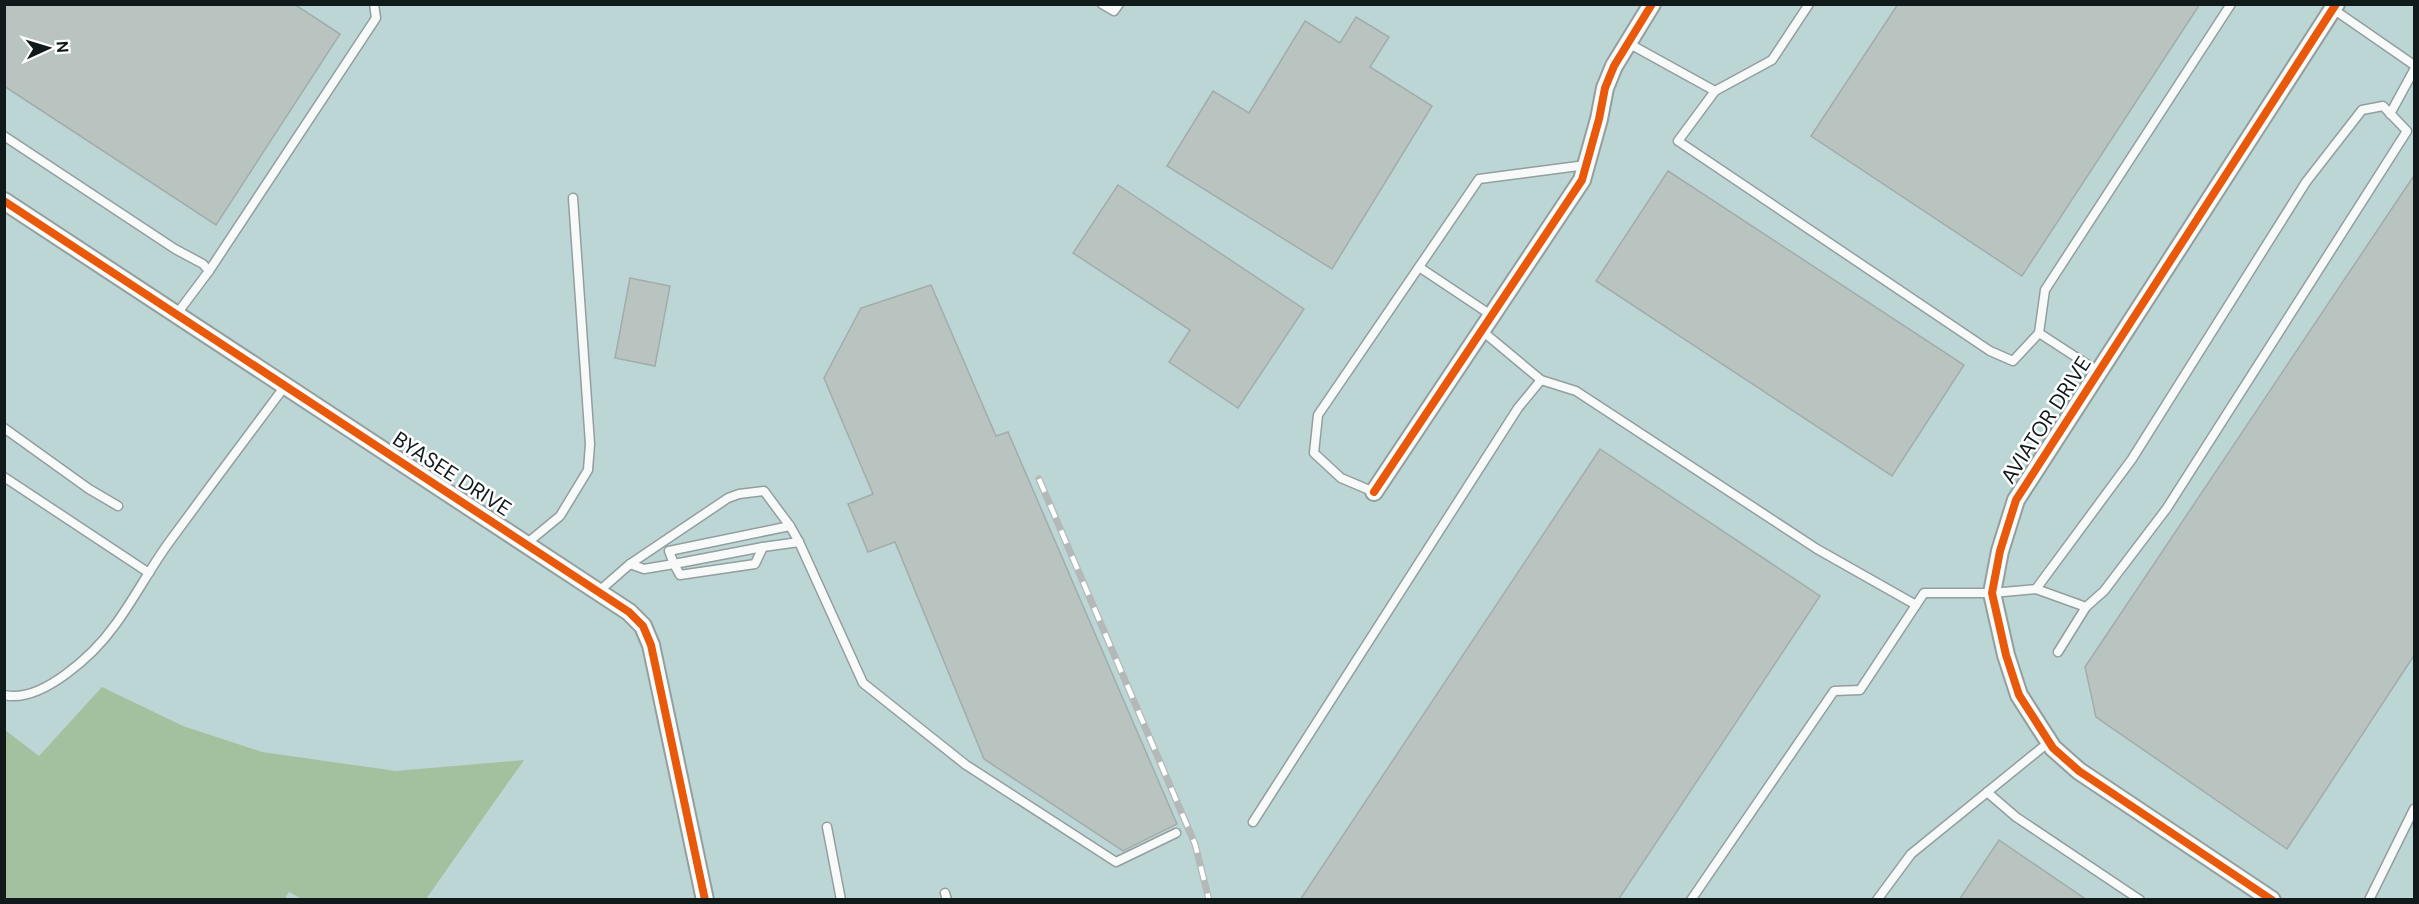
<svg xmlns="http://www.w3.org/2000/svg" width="2419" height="904" viewBox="0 0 2419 904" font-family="'DM Sans',sans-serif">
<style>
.built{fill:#bcd6d5}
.forest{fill:#a3c09f}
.building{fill:#b9c4c1;stroke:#a2adab;stroke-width:1.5}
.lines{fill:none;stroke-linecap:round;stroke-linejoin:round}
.lane-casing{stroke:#939e9e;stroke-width:11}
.street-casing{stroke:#939e9e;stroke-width:20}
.lane{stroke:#f8fafa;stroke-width:8}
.street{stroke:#f8fafa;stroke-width:16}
.rail-casing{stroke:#b5b8b8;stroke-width:7}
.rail{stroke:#fff;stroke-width:4.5;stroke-dasharray:14;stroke-linecap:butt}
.cycleway-casing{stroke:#fff;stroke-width:11}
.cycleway{stroke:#e8590c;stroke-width:8}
.labels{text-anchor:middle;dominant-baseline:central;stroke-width:5;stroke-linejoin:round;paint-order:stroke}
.street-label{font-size:21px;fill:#111a1a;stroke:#fff}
</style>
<rect width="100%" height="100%" fill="#d0dfde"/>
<rect class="built" x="5" y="5" width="2409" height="894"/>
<path class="forest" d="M102,687L183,726L262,752L396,771L524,760L426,899H302L289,892L284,900L5,899V730L39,756Z"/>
<g class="building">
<path d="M4,4H294L340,34L216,225L4,86Z"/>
<path d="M1898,4H2200L2022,276L1811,136Z"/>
<path d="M1356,17L1389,37L1370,67L1432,106L1332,269L1167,166L1213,91L1249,113L1305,21L1340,43Z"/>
<path d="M1668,171L1964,365L1892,476L1596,281Z"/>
<path d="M2415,174V654L2287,849L2096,717L2085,667Z"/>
<path d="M1118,185L1304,309L1238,408L1169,362L1190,330L1073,253Z"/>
<path d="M630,278L670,286L655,366L615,358Z"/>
<path d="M931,285L996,436L1008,432L1177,824L1123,851L984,759L895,542L868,552L848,504L873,494L824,378L861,308Z"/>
<path d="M1600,449L1820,596L1618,900H1300Z"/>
<path d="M1999,840L2087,900H1959Z"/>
</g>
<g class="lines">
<g class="lane-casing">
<g id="lane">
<path d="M1102,4L1114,11L1119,4"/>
<path d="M1809,4L1772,60L1715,91L1678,141L1990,351L2013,361L2039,333L2045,290L2231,4"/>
<path d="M2333,9L2414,65"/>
<path d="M1628,43L1715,91"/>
<path d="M2390,114L2414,70"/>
<path d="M4,136L175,249L203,264L209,271L176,315"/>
<path d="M1419,267L1491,315"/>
<path d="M209,271L376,18L374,4"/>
<path d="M1481,330L1541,380"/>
<path d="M2039,333L2099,372"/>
<path d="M4,428L89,489L118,506"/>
<path d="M4,477L149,573"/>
<path d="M1374,492L1341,478L1314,453L1318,415L1479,179L1586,165"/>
<path d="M790,526L669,551L674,564L763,547L799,542"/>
<path d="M526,544L560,516L588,470L590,444L573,198"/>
<path d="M630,564L644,569L674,564L680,575L755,564L763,547"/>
<path d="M598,592L630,564L728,498L739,494L764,491L790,526L799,542L863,683L966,765L1116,862L1176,833"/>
<path d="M2058,652L2086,607"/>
<path d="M4,695C42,704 95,653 115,625C135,598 150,568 170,541C208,489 246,438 285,386"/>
<path d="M1987,792L2016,817L2140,900"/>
<path d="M1253,822L1518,408L1541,380L1576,391L1817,549L1916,605"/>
<path d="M827,827L841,900"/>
<path d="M945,893L947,900"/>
<path d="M1691,900L1834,691L1860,690L1924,593H1992L2036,589L2086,607L2104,591L2167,508L2407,131L2383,106L2362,110L2306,182L2132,459L2036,589"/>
<path d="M1877,900L1911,854L2049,742"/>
<path d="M2369,900L2414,809"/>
</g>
</g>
<g class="street-casing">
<g id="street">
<path d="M4,201L629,612L643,626L651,645L705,900"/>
<path d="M1374,492L1582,180L1599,119L1605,88L1614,66L1652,4"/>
<path d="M2272,900L2079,771L2053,748L2019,695L2006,655L1992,593L2000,551L2016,500L2336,4"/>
</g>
</g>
<use href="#lane" class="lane"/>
<use href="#street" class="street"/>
<g class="rail-casing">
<path id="rail" d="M1039,479L1195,844L1209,900"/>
</g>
<use href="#rail" class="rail"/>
<g class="cycleway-casing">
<g id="cycleway">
<path d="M4,201L629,612L643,626L651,645L705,900"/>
<path d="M1374,492L1582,180L1599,119L1605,88L1614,66L1652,4"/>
<path d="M2272,900L2079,771L2053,748L2019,695L2006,655L1992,593L2000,551L2016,500L2336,4"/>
</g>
</g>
<use href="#cycleway" class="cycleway"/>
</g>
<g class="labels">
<g class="street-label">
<text transform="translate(2046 420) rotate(-57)">AVIATOR DRIVE</text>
<text transform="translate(452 474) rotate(33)">BYASEE DRIVE</text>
</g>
</g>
<rect width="2419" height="904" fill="none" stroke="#111a1a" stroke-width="12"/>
<g transform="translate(48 48) rotate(86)" stroke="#ffffff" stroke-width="4.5" paint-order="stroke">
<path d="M0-4.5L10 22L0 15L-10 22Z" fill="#111a1a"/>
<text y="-9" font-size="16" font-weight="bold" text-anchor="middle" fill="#111a1a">N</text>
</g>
</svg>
